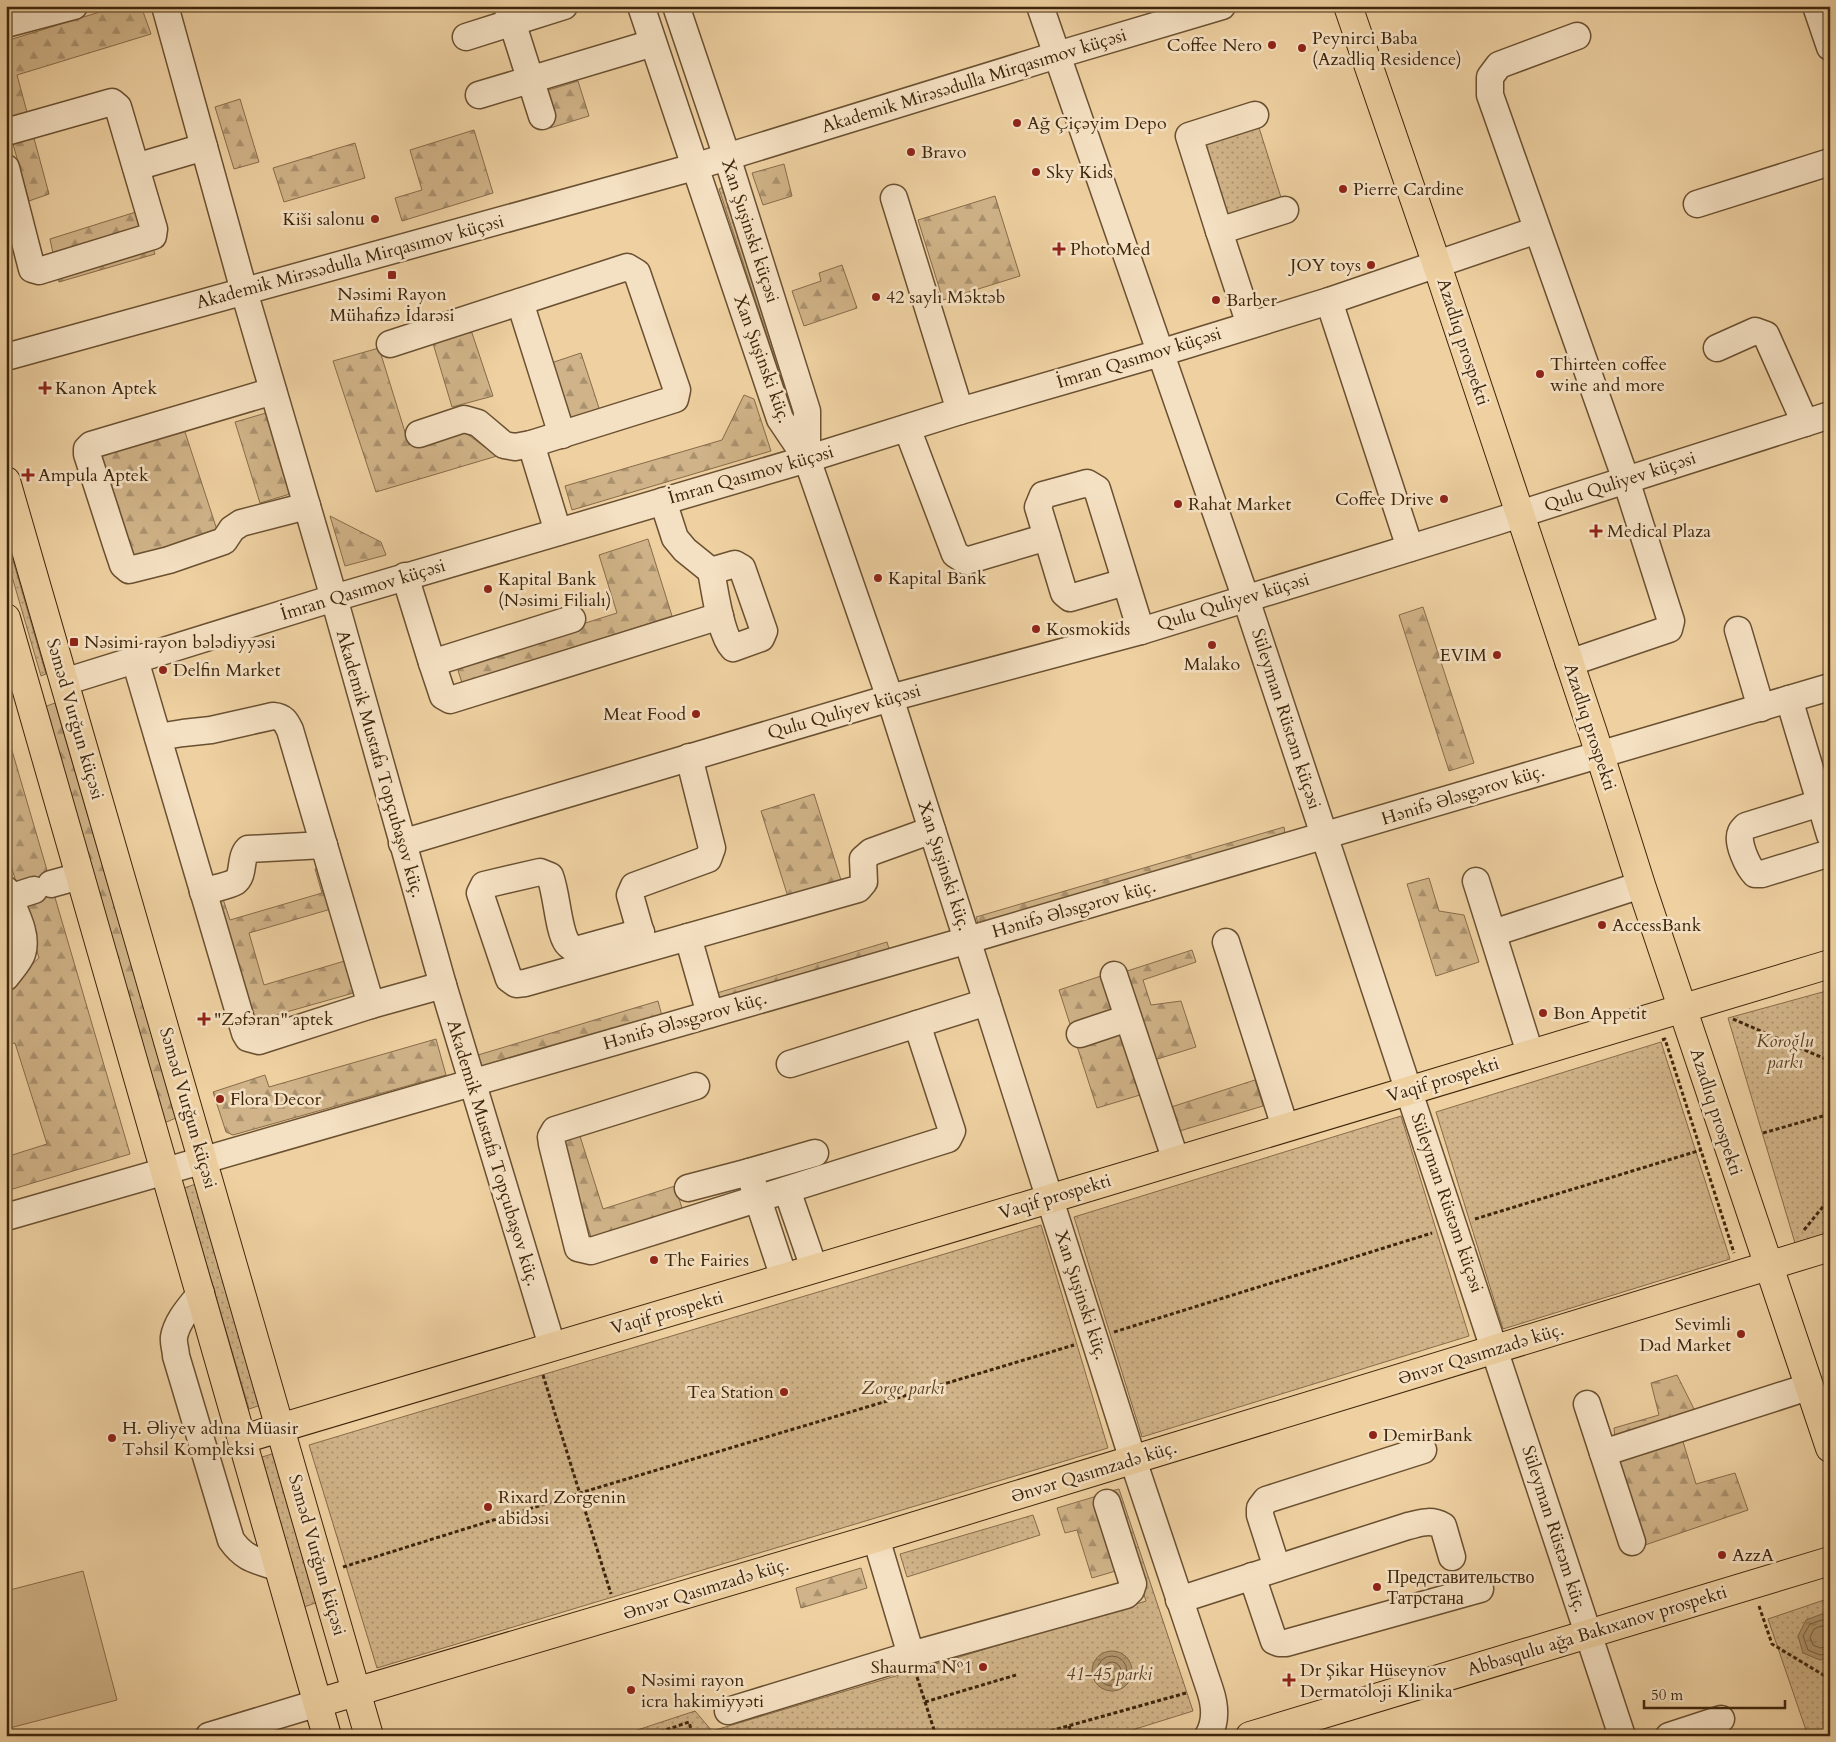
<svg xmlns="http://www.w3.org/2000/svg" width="1836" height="1742" viewBox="0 0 1836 1742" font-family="Cardo,serif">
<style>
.grass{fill:url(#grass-dots);stroke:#876c4a}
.forest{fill:url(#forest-firs);stroke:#876c4a}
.pitch{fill:#d0b388;stroke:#876c4a}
.water{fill:url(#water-ripples);stroke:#846947}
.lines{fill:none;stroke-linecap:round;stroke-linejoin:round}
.shore{stroke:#785e3d;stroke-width:1}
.minor-casing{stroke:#6a5031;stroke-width:29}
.major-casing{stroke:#3e260c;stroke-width:30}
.path{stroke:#3e260c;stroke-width:3;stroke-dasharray:4 2.5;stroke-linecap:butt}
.minor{stroke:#f4e0c2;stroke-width:26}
.major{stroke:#eed0a1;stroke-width:28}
.poi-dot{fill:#8f2418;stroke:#f4e0c2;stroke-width:2}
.labels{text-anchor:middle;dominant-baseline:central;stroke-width:5;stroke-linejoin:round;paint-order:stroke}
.poi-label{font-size:18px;fill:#3e260c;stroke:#f4e0c2;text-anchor:start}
.street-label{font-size:18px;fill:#3e260c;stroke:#f4e0c2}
.park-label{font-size:18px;font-style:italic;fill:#5b4225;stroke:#f4e0c2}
</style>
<defs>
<pattern id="grass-dots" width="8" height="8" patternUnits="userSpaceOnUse" patternTransform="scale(1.25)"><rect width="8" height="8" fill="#d0b388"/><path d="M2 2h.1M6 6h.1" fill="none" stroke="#aa916e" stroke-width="1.8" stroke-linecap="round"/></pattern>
<pattern id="forest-firs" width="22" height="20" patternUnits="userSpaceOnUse" patternTransform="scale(1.25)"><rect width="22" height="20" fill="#d0b388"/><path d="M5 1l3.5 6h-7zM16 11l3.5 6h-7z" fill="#aa916e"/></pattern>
<pattern id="water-ripples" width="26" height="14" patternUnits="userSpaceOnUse" patternTransform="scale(1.25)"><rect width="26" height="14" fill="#b2966e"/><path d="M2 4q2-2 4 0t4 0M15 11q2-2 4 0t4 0" fill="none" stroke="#927a59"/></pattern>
</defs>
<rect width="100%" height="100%" fill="#eed0a1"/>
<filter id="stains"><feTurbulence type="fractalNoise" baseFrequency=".004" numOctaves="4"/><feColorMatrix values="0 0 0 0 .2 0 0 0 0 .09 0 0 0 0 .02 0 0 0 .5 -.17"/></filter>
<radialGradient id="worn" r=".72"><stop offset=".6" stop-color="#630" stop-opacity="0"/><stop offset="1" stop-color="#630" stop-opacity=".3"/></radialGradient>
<g class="grass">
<path d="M1255,115L1285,210L1219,231L1189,136Z"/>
<path d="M725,186L799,417L794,418L719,189Z"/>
<path d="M6,536L46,674L41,676L6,556Z"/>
<path d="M1830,990V1232L1795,1243L1728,1018Z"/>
<path d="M1661,1042L1730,1259L1503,1329L1436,1112Z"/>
<path d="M1401,1116L1469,1336L1142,1437L1074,1217Z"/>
<path d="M196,1184L261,1405L249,1409L184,1188Z"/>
<path d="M1041,1225L1108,1448L377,1668L309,1445Z"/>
<path d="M275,1453L318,1602L304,1607L262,1457Z"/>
<path d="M1119,1489L1193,1711L1113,1736H619L695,1711L712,1731L1146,1601L1111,1491Z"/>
<path d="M1033,1515L1040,1535L907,1577L900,1554Z"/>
<path d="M1830,1598V1736H1808L1768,1619Z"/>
</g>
<g class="forest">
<path d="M119,6H141L151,34L17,75L49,194L29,201L6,119V41Z"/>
<path d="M578,81L589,116L550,128L539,93Z"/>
<path d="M240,99L259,162L234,169L215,107Z"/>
<path d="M474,130L493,193L402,221L395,198L422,190L410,150Z"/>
<path d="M355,143L365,178L284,202L273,168Z"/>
<path d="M784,164L792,196L763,205L752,173Z"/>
<path d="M995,196L1020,276L943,300L918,220Z"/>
<path d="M139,211L155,254L59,282L50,239Z"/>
<path d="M842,265L857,308L804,326L792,291L821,281L819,273Z"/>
<path d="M471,330L493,396L452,407L432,340Z"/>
<path d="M379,348L409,445L459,428L497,456L376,492L333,361Z"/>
<path d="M581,353L600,411L570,421L551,363Z"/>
<path d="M744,395L754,399L771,451L572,510L565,486L722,440Z"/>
<path d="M266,413L290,494L260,503L235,422Z"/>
<path d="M184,429L220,539L135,562L101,453Z"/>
<path d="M330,516L381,542L386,555L345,566Z"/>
<path d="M648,539L672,616L462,683L456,664L617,613L599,555Z"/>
<path d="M1423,607L1474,763L1449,771L1399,615Z"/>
<path d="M55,703L176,1118L164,1123L44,707Z"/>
<path d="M6,730L130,1154L6,1191V1157L47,1144L15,1043L6,1045V988L39,958L6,849Z"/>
<path d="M814,794L841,880L788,897L761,811Z"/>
<path d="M1284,827L1285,834L978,923L976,917Z"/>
<path d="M326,865L338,907L249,933L264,985L348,960L357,992L251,1022L212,899L222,896L230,920L322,893L315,869Z"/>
<path d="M1429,878L1439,911L1464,915L1479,962L1436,976L1407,884Z"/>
<path d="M887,942L889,949L719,1001L717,993Z"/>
<path d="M1192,950L1196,962L1143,980L1151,1005L1181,1001L1196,1047L1151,1061L1121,973Z"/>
<path d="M1101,976L1140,1095L1097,1108L1059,990Z"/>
<path d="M658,1001L662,1016L482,1070L478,1055Z"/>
<path d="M436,1039L446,1075L233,1135L226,1132L213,1092L265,1075L269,1087Z"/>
<path d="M1255,1080L1263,1106L1173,1133L1165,1109Z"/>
<path d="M579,1133L603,1209L675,1186L683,1211L592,1240L560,1140Z"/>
<path d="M1677,1375L1696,1413L1677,1422L1696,1484L1735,1473L1748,1510L1645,1545L1618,1470L1614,1428L1659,1415L1651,1383Z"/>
<path d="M1097,1496L1119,1570L1092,1578L1077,1530L1065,1533L1057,1508Z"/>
<path d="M861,1568L867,1588L801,1608L796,1588Z"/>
</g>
<path class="pitch" d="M83,1571L117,1700L6,1729V1591Z"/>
<g class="water">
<path d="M1822,1614L1830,1617V1657L1820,1660L1803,1653L1798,1636L1806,1620Z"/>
<circle cx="1112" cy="1671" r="20"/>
</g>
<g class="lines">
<g class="shore">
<path d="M1830,1622L1822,1620L1810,1624L1803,1636L1808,1650L1820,1655L1830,1653"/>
<path d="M1830,1628L1821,1626L1814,1629L1810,1637L1813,1645L1820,1648L1830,1646"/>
<circle cx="1112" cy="1671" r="15"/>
<circle cx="1112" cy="1671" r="9"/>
</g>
<g class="minor-casing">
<g id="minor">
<path d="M165,6L244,291L334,598L443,985L552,1346"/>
<path d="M507,6L542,116"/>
<path d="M641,6L780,419L807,459L890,698L1133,1460L1210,1690C1215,1705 1217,1721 1208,1736"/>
<path d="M676,6L727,157L807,411V459"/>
<path d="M1040,6L1246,599L1622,1736"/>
<path d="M1816,6L1830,47"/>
<path d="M6,24L74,6"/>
<path d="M466,37L564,6"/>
<path d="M479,95L653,43"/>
<path d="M1255,115L1189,136L1219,231L1285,210"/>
<path d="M6,132L112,102L118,107L154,229L153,236L39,271L32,269L6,168"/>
<path d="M136,167L204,147"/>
<path d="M894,198L960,411"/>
<path d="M1697,204L1830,162"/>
<path d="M1219,231L1250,325"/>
<path d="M1329,301L1410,548"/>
<path d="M520,302L562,435"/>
<path d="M390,344L627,267L637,273L677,390L675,399L531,444L515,447L504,445L478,423L464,419L419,434"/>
<path d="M1717,348L1755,331L1766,335L1805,423"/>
<path d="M6,357L694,167L1057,55L1222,6"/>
<path d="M273,391L91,445L87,449V454L116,544L123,565L129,570L169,560L224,541L232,529L241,523L307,506"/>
<path d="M907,428L955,554L966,561L1047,537"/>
<path d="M531,444L558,532"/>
<path d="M663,501L675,538L685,550L711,571"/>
<path d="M735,564L742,568L764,631L761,638L733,648C720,634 715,590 711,571Z"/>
<path d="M405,576L432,663L572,619"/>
<path d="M1125,582L1070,598L1064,593L1038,507L1043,495L1087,483L1097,489L1141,631"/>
<path d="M1738,630L1761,708"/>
<path d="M135,660L245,1033L248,1038L259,1041L265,1039L371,1005L443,985"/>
<path d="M432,663L443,696L450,700L720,616"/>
<path d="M1569,663L1669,629L1671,621L1626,480L1490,95V77L1499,65L1577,36"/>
<path d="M64,682L334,598L807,459L960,411L1160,353L1329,301L1537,230"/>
<path d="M1789,699L1830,835"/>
<path d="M158,737L183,733L211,730L273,716C284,717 286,722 290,730L371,1005"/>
<path d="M1820,803L1746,826C1744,828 1742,830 1741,832C1736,842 1748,867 1755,874H1762L1830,853"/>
<path d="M402,843L890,698L1141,631L1495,522L1830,415"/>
<path d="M1476,881L1530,1053"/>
<path d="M51,884L80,876"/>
<path d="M6,890C13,909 29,934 22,954C19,962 11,970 6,977"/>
<path d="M203,892C211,889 228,886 235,882C245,875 239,858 248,849L324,845"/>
<path d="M9,898L34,890"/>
<path d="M641,932L576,950C573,948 569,946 567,943C558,930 557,894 550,876L540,872L484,885L480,893L509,979L516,984L525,983L858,889L864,882L863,859L871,852L932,830"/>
<path d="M1493,933L1641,885"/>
<path d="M688,937L710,1014"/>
<path d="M1226,942L1285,1127"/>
<path d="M645,948L630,895L634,886L708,859L712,848L689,757"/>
<path d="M1114,975L1176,1161"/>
<path d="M1080,1034L1128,1018"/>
<path d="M790,1064L987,1002"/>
<path d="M696,1086L555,1130L551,1137L552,1144L578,1248L591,1251L948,1139L952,1131L917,1024"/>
<path d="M688,1188L749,1172"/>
<path d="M787,1190L814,1268"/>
<path d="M6,1217L968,940L1830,687"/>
<path d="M784,1278L749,1172L815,1153"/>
<path d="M201,1293C191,1306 177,1320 174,1337C173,1343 176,1350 176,1356L231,1540C245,1560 257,1560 279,1568"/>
<path d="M1587,1404L1632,1542"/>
<path d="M1603,1453L1808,1387"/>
<path d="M876,1538L911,1655"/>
<path d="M1277,1568L1260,1515V1508L1266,1500L1423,1450"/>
<path d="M1252,1576L1274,1641L1279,1643H1286L1480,1589"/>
<path d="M1179,1600L1408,1526C1421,1523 1431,1519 1443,1526L1452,1557"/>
<path d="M728,1711L911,1655L1126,1595L1131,1590L1133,1584L1107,1503"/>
<path d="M209,1736L318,1703"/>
<path d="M1669,1736L1721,1719"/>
</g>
</g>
<g class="major-casing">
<g id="major">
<path d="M1348,6L1437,265L1593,733L1641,885L1830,1448"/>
<path d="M6,481L369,1736"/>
<path d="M6,618L327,1736"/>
<path d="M243,1439L1049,1199L1830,964"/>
<path d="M318,1703L876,1538L1830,1247"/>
<path d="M1250,1736L1830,1561"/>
</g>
</g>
<g class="path">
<path d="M1733,1019L1830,1061"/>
<path d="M1662,1040L1665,1039L1734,1253"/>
<path d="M1763,1133L1830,1114"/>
<path d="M1475,1219L1701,1150"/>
<path d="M1804,1230L1830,1198"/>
<path d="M1114,1332L1432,1233"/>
<path d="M543,1375L611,1594"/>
<path d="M343,1567L580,1493L1074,1345"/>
<path d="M1759,1606L1772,1644L1830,1679"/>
<path d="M917,1677L936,1736"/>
<path d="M925,1702L1016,1675"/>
<path d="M1069,1726L1072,1736"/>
<path d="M648,1736L689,1722L693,1736"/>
<path d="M1032,1736L1186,1693"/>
</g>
<use href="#minor" class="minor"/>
<use href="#major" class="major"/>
</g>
<g class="poi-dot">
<circle cx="1272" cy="45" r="5"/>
<circle cx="1302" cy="48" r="5"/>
<circle cx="1017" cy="123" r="5"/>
<circle cx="911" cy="152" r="5"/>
<circle cx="1036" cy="172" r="5"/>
<circle cx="1343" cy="189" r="5"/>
<circle cx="375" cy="219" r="5"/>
<path d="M1056.5 241.5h5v5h5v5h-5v5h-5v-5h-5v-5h5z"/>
<circle cx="1371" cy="265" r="5"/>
<rect x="387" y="270" width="10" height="10" rx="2.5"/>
<circle cx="876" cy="297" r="5"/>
<circle cx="1216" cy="300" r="5"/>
<circle cx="1540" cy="374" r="5"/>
<path d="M42.5 380.5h5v5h5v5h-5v5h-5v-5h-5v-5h5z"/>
<path d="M25.5 467.5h5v5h5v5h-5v5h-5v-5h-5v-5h5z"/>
<circle cx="1444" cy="499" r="5"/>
<circle cx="1178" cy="504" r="5"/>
<path d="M1593.5 523.5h5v5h5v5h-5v5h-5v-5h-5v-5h5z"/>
<circle cx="878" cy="578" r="5"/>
<circle cx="488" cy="589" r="5"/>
<circle cx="1036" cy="629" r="5"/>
<rect x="69" y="637" width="10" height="10" rx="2.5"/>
<circle cx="1212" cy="645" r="5"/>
<circle cx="1497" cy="655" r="5"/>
<circle cx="163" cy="670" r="5"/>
<circle cx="696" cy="714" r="5"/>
<circle cx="1602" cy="925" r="5"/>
<circle cx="1543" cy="1013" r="5"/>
<path d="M201.5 1011.5h5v5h5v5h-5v5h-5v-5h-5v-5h5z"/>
<circle cx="220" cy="1099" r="5"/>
<circle cx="654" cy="1260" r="5"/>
<circle cx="1741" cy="1334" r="5"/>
<circle cx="784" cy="1392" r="5"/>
<circle cx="1373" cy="1435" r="5"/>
<circle cx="112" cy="1438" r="5"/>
<circle cx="488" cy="1507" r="5"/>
<circle cx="1722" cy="1555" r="5"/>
<circle cx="1377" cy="1587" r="5"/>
<circle cx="983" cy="1667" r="5"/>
<path d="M1286.5 1672.5h5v5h5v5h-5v5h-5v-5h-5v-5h5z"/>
<circle cx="631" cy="1690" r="5"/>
</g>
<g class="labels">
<g class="poi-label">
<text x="1312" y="38">Peynirci Baba<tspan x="1312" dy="21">(Azadliq Residence)</tspan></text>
<text x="1262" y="45" text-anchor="end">Coffee Nero</text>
<text x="1027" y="123">Ağ Çiçəyim Depo</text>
<text x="921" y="152">Bravo</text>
<text x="1046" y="172">Sky Kids</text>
<text x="1353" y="189">Pierre Cardine</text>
<text x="365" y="219" text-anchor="end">Kiši salonu</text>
<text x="1070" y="249">PhotoMed</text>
<text x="1361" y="265" text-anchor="end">JOY toys</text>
<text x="392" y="294" text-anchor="middle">Nəsimi Rayon<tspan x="392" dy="21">Mühafizə İdarəsi</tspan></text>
<text x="886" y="297">42 saylı Məktəb</text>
<text x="1226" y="300">Barber</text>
<text x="1550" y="364">Thirteen coffee<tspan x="1550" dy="21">wine and more</tspan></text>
<text x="55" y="388">Kanon Aptek</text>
<text x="38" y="475">Ampula Aptek</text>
<text x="1434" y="499" text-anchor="end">Coffee Drive</text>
<text x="1188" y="504">Rahat Market</text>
<text x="1607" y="531">Medical Plaza</text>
<text x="888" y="578">Kapital Bank</text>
<text x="498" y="579">Kapital Bank<tspan x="498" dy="21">(Nəsimi Filialı)</tspan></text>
<text x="1046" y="629">Kosmokids</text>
<text x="84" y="642">Nəsimi rayon bələdiyyəsi</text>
<text x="1487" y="655" text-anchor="end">EVIM</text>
<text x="1212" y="664" text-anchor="middle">Malako</text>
<text x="173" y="670">Delfin Market</text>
<text x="686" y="714" text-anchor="end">Meat Food</text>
<text x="1612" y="925">AccessBank</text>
<text x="1553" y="1013">Bon Appetit</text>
<text x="214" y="1019">"Zəfəran" aptek</text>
<text x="230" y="1099">Flora Decor</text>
<text x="664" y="1260">The Fairies</text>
<text x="1731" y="1324" text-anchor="end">Sevimli<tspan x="1731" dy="21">Dad Market</tspan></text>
<text x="774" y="1392" text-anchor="end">Tea Station</text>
<text x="122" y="1428">H. Əliyev adına Müasir<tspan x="122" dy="21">Təhsil Kompleksi</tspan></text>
<text x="1383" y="1435">DemirBank</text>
<text x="498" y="1497">Rixard Zorgenin<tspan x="498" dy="21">abidəsi</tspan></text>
<text x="1732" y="1555">AzzA</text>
<text x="1387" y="1577">Представительство<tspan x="1387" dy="21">Татрстана</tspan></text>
<text x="973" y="1667" text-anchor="end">Shaurma №1</text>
<text x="1300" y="1670">Dr Şikar Hüseynov<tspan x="1300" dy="21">Dermatoloji Klinika</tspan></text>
<text x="641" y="1680">Nəsimi rayon<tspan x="641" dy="21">icra hakimiyyəti</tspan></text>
</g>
<g class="street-label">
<text transform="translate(974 81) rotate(-17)">Akademik Mirəsədulla Mirqasımov küçəsi</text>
<text transform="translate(750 231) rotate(72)">Xan Şuşinski küçəsi</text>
<text transform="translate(350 262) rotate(-15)">Akademik Mirəsədulla Mirqasımov küçəsi</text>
<text transform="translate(1463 342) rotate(72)">Azadlıq prospekti</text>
<text transform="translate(1139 358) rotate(-17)">İmran Qasımov küçəsi</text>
<text transform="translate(762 359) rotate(70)">Xan Şuşinski küç.</text>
<text transform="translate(751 475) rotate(-16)">İmran Qasımov küçəsi</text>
<text transform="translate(1620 482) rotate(-18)">Qulu Quliyev küçəsi</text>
<text transform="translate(363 590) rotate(-17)">İmran Qasımov küçəsi</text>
<text transform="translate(1233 602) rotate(-17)">Qulu Quliyev küçəsi</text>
<text transform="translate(844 712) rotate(-16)">Qulu Quliyev küçəsi</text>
<text transform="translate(75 719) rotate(74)">Səməd Vurğun küçəsi</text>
<text transform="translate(1286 719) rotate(72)">Süleyman Rüstəm küçəsi</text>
<text transform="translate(1590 727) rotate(72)">Azadlıq prospekti</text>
<text transform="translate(380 764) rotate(74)">Akademik Mustafa Topçubaşov küç.</text>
<text transform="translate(1463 795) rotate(-17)">Hənifə Ələsgərov küç.</text>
<text transform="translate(944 866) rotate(72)">Xan Şuşinski küç.</text>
<text transform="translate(1074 909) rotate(-16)">Hənifə Ələsgərov küç.</text>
<text transform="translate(685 1021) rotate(-16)">Hənifə Ələsgərov küç.</text>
<text transform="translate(1443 1080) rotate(-17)">Vaqif prospekti</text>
<text transform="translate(188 1108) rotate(74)">Səməd Vurğun küçəsi</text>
<text transform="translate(1716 1112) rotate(72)">Azadlıq prospekti</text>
<text transform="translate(493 1153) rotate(73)">Akademik Mustafa Topçubaşov küç.</text>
<text transform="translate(1055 1197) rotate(-17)">Vaqif prospekti</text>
<text transform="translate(1447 1203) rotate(71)">Süleyman Rüstəm küçəsi</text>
<text transform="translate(1081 1295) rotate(72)">Xan Şuşinski küç.</text>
<text transform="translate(667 1313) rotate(-16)">Vaqif prospekti</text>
<text transform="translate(1481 1354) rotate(-17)">Ənvər Qasımzadə küç.</text>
<text transform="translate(1094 1472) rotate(-17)">Ənvər Qasımzadə küç.</text>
<text transform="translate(1554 1529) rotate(72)">Süleyman Rüstəm küç.</text>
<text transform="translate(317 1555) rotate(74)">Səməd Vurğun küçəsi</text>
<text transform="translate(706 1589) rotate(-17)">Ənvər Qasımzadə küç.</text>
<text transform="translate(1597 1631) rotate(-17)">Abbasqulu ağa Bakıxanov prospekti</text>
</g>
<g class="park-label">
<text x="1785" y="1041">Koroğlu<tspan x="1785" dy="21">parkı</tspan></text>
<text x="903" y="1388">Zorge parkı</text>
<text x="1109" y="1674">41-45 parki</text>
</g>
</g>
<rect width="1836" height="1742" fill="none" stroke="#eed0a1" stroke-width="25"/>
<rect x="8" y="8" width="1821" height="1727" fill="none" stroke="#3e260c" stroke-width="2.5"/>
<rect x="12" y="12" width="1811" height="1717" fill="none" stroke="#3e260c"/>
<path d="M1644 1700v8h141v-8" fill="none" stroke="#3e260c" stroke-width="2.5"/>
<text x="1651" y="1700" font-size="15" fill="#3e260c" stroke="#f4e0c2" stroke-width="4" paint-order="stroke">50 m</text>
<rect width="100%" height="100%" filter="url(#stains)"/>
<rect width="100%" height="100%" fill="url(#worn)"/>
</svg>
